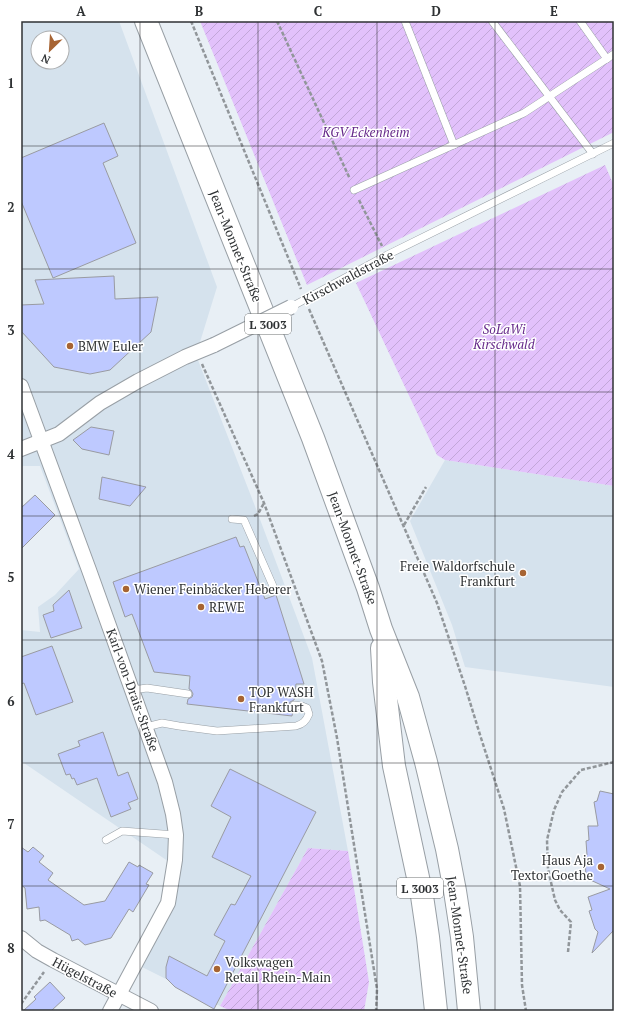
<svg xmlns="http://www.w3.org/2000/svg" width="635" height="1032" viewBox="0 0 635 1032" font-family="'PT Serif',serif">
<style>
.built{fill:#d5e2ed;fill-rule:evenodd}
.garden{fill:url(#garden-furrows)}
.building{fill:#bec9ff;stroke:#999ba2}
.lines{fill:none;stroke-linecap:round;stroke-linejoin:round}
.lane-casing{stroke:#989fa5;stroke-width:8}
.street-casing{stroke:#989fa5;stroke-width:16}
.primary-casing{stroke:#989fa5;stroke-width:24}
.path{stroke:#91969a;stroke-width:2.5;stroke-dasharray:4 2;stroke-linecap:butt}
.lane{stroke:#fff;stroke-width:7}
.street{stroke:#fff;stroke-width:14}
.primary{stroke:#fff;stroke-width:22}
.street-bridge-casing{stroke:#989fa5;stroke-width:16;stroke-linecap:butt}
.street-bridge{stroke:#fff;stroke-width:14}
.grid{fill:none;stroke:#2f3234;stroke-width:1;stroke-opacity:0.55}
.poi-dot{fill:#a76433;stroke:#fff;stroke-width:1.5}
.labels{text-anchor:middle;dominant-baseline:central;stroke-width:3;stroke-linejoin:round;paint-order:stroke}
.shield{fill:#fff;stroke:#6d7071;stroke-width:1}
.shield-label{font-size:12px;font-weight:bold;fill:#2f3234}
.park-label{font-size:13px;font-style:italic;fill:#672b8b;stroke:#fff}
.street-label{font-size:13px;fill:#2f3234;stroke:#fff}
.poi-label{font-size:13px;fill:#2f3234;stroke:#fff;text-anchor:start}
.neatline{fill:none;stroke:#2f3234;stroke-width:1.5}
.grid-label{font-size:13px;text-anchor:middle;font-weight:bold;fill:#2f3234}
</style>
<defs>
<pattern id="garden-furrows" width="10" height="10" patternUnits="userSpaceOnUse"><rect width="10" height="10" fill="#e2c1fb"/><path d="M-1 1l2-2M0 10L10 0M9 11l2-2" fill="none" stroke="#c2a6d8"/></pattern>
</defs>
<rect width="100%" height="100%" fill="#e8eff5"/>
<g class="built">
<path d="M21,21H119L217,287L196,355L258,514L312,658L348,851L308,848L220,1006L138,965L181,870L21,761V630L40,632L38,607L55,595L79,569L40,466H23L21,468ZM38,38H62V62H38Z"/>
<path d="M445,460L614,486V687L465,667L452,625L410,521Z"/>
</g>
<g class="garden">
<path d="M200,21H614V132L307,285Z"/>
<path d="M605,165L614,186V486L445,460L437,455L356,283Z"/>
<path d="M308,848L348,851L369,982L364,1011H231L220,1006Z"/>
</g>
<g class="building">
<path d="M104,123L118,156L103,163L136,243L53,278L21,201V158Z"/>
<path d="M114,276L115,299L158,297L151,332L110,370L90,374L54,367L21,331V305L44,304L35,280Z"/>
<path d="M91,427L114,431L109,455L82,449L73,440Z"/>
<path d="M102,477L146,487L130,506L99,499Z"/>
<path d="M35,495L55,515L21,549V508Z"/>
<path d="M236,537L240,547L244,546L265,599L276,595L304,684H296L294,700L290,702L289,705L291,709L293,710L292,716L187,704L188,699L192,697L193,694L191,690L189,689L190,676L154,672L132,614L125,617L113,582Z"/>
<path d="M69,590L82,628L51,638L43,615L54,611L53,605Z"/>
<path d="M52,646L73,702L36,715L24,683L21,684V657Z"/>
<path d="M103,732L118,776L128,772L138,799L128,803L131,809L111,817L97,778L77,785L74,778L72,779L70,774L66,775L58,754L80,746L78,741Z"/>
<path d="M230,769L316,812L214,1009L175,987L166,978V967L169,956L207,976L225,941L214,935L231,904L235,905L251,876L212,857L231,817L211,806Z"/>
<path d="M600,791L614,794V930L592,953L598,932L595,929L589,911L592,910L588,897L610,889L586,878L585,855H587L586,841L589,840L588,826H598L594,802L597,801Z"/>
<path d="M21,847L28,852L33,847L44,856L39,862L53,873L48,880L84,905L105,901L129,862L138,867L139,865L153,873L146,884L149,885L133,912L129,909L111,938L85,945L78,939L72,941L70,935L45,920L40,921L39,907L27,909L25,888L21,885Z"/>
<path d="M50,982L65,998L51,1011H23L36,999L34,997Z"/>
</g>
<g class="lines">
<g class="lane-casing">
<g id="lane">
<path d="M405,21L454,145"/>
<path d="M492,21L593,154"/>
<path d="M580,21L607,59"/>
<path d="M354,190L524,113L614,54"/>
<path d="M291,307L387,255L614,143"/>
<path d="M232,519L244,520L273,586"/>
<path d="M132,690L147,688L188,694"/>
<path d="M146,727L162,723L179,726L217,731L296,726C303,724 306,721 309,714L307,708L302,706L294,705"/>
<path d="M106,840L122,831L176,835"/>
</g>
</g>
<g class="street-casing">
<g id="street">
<path d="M21,386L89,570L165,782L173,814L176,835L175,860L168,903L110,1011"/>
<path d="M21,449L59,434L100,403L138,381L185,357L214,345"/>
<path d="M21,938L37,951L53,960L151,1011"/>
</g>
</g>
<g class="primary-casing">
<g id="primary">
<path d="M146,21L313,438L368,588L381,629L408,697L426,762L447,849L455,891L462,937L469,1011"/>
<path d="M382,648L384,682L394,766L422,896L428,937L436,1011"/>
</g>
</g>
<g class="path">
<path d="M191,21L301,289"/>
<path d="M277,21L350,179"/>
<path d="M359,200L382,246"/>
<path d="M309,309L437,603L465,686L481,738L504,809L520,886L522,985L526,1011"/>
<path d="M202,364L264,503L322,661L337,738L377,989L376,1011"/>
<path d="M254,516L258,514L264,503"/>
<path d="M404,525L426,487"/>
<path d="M568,952L571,922L560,910L555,900L548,869L547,840L554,810L562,792L581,770L614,762"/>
<path d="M21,1004L44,972"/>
</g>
<use href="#lane" class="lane"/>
<use href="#street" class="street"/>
<use href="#primary" class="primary"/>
<g class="street-bridge-casing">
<path id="street-bridge" d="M214,345L291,307"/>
</g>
<use href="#street-bridge" class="street-bridge"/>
</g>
<path class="grid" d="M140,21V1011M258,21V1011M377,21V1011M495,21V1011M21,146H614M21,269H614M21,392H614M21,516H614M21,640H614M21,763H614M21,886H614"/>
<g class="poi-dot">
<circle cx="70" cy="346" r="4"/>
<circle cx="523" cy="573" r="4"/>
<circle cx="126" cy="589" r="4"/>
<circle cx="201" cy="607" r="4"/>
<circle cx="241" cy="699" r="4"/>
<circle cx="601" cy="867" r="4"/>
<circle cx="217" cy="969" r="4"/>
</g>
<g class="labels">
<g class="shield">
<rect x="245" y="314" width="46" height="20" rx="3"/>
<rect x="397" y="878" width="46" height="20" rx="3"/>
</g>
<g class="shield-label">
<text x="268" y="324">L 3003</text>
<text x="420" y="888">L 3003</text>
</g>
<g class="park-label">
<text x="366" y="132">KGV Eckenheim</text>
<text x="504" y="329">SoLaWi<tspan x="504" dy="15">Kirschwald</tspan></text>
</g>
<g class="street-label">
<text transform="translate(236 246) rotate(68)">Jean-Monnet-Straße</text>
<text transform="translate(348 277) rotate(-28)">Kirschwaldstraße</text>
<text transform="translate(353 548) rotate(70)">Jean-Monnet-Straße</text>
<text transform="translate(133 690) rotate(70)">Karl-von-Drais-Straße</text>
<text transform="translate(460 935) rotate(82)">Jean-Monnet-Straße</text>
<text transform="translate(85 977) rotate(28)">Hügelstraße</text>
</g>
<g class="poi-label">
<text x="78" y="346">BMW Euler</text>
<text x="515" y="566" text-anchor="end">Freie Waldorfschule<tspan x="515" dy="15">Frankfurt</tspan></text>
<text x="134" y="589">Wiener Feinbäcker Heberer</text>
<text x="209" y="607">REWE</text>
<text x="249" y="692">TOP WASH<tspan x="249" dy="15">Frankfurt</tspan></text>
<text x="593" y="860" text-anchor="end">Haus Aja<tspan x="593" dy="15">Textor Goethe</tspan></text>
<text x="225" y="962">Volkswagen<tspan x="225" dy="15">Retail Rhein-Main</tspan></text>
</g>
</g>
<rect width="635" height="1032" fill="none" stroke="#ffffff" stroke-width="44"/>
<g transform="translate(50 50) rotate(205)"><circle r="19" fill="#ffffff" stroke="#acadae"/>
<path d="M0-3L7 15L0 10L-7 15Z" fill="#a76433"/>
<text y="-6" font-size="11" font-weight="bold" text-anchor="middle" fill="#2f3234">N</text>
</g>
<rect x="22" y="22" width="591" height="988" class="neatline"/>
<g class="grid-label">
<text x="81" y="16">A</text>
<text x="199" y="16">B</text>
<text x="318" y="16">C</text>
<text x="436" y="16">D</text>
<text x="554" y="16">E</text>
<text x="11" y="88">1</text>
<text x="11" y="212">2</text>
<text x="11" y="335">3</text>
<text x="11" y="459">4</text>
<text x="11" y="582">5</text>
<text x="11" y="706">6</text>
<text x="11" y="829">7</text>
<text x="11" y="953">8</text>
</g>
</svg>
